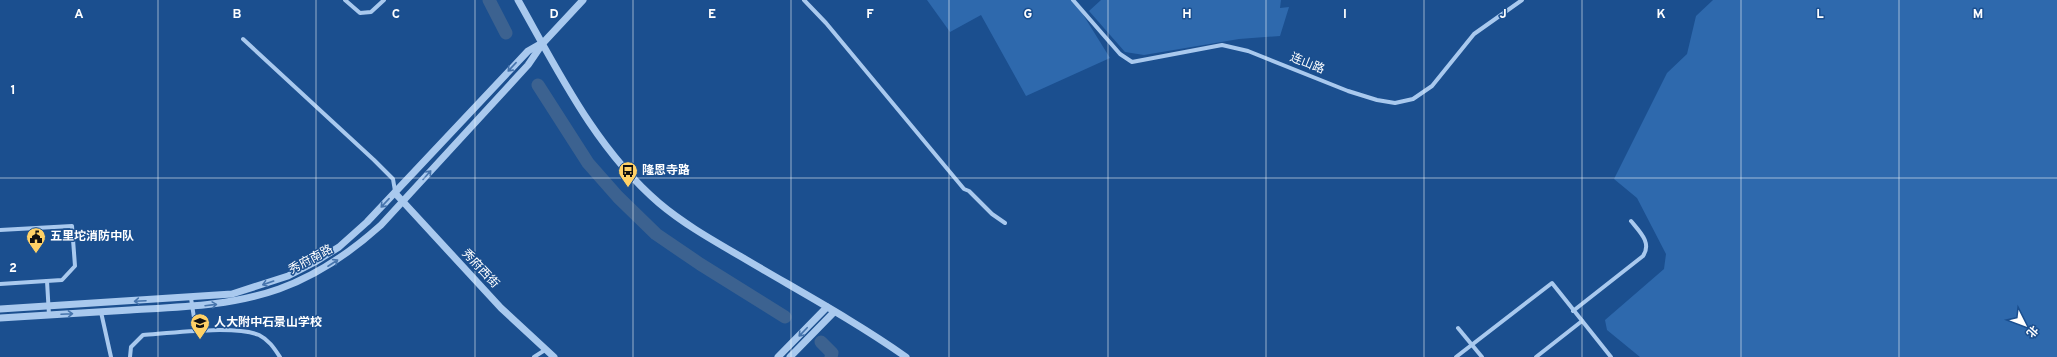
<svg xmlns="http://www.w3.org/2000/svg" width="2057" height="357" viewBox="0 0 2057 357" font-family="Overpass,'Noto Sans SC',sans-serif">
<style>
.green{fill:#2e69ad}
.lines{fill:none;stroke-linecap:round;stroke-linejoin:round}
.river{stroke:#3c6290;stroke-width:13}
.minor{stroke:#a9c9ee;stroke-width:4}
.tertiary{stroke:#a9c9ee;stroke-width:7}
.oneway{stroke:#4674ac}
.grid{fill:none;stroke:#fff;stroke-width:1;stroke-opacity:0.55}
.labels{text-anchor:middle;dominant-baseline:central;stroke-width:3;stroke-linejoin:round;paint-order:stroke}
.street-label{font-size:12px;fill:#fff;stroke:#1b4f8f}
.poi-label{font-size:12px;font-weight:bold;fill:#fff;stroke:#1b4f8f;text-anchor:start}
.grid-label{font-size:13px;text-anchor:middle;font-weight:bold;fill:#fff;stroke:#1b4f8f;stroke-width:3;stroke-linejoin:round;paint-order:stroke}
</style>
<rect width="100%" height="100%" fill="#1b4f8f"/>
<g class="green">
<path d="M927,0H1074L1110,58L1026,96L981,15L950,32Z"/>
<path d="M1101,0H1281L1280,8L1289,7L1280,36L1239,39L1144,55L1125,52L1089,11Z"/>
<path d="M1713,0H2057V357H1640L1607,330L1605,320L1664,269L1666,254L1637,198L1614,179L1667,73L1687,54L1696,16Z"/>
</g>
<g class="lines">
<g class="river">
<path d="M489,0L506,33"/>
<path d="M538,85L588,163L618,197L656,234L700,264L785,317"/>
<path d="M821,342L832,353L831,357"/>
</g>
<g class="minor">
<path d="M345,0L360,13L371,12L384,0"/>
<path d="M804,0L826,23L964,189L969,191L992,214L1005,223"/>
<path d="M1073,0L1120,54L1132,62L1222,45L1248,51L1348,91L1377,100L1395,103L1413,99L1432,86L1474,34L1522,0"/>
<path d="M243,39L374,160L393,179L395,191"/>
<path d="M0,230L72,226L75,266L62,280L0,284"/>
<path d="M47,281L49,315"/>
<path d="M191,298L196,331"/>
<path d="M1573,311L1643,256C1652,243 1640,232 1631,221"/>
<path d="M101,312L111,357"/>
<path d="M1458,328L1482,357"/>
<path d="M130,357L131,347L143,335C170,333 235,325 259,335C269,340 274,348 280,357"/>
<path d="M534,357L545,350"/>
<path d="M1456,357L1552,283L1611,357"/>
<path d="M1536,357L1582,321"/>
</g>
<g class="tertiary">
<path d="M518,0C558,71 596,149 659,203C685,225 716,242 745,259C799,291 855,321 906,357"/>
<path d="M395,193L501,308L554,357"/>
<path d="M0,309L232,294L288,276L315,262L339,247L367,222L528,51L542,43"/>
<path d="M0,318C43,315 87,313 130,310C181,307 231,306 279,289C318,275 351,252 381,225L528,65L543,43L583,0"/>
<path d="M778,357L827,307"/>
<path d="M790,357L834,312"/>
</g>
</g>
<defs><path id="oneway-shaft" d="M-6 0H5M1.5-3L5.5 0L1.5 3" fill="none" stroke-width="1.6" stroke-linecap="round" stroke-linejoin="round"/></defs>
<g class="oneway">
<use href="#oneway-shaft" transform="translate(512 67) rotate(133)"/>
<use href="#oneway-shaft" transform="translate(427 175) rotate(-48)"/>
<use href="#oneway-shaft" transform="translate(385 203) rotate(133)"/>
<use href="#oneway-shaft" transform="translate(333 263) rotate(-33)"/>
<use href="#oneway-shaft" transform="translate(268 283) rotate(161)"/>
<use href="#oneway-shaft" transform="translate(140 301) rotate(177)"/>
<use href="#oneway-shaft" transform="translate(211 305) rotate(-7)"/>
<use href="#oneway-shaft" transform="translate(67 314) rotate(-3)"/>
<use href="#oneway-shaft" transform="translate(803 332) rotate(134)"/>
</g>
<path class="grid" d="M158,0V357M316,0V357M475,0V357M633,0V357M791,0V357M949,0V357M1108,0V357M1266,0V357M1424,0V357M1582,0V357M1741,0V357M1899,0V357M0,178H2057"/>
<defs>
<g id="bus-pin" transform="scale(1)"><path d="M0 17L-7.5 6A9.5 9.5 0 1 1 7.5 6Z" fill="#ffd166" stroke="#1b4f8f"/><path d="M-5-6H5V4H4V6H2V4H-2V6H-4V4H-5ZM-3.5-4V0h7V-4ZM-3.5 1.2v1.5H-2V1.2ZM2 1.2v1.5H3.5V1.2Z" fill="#111"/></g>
<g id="civic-pin" transform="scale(1)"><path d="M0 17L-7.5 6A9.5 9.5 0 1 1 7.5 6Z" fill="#ffd166" stroke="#1b4f8f"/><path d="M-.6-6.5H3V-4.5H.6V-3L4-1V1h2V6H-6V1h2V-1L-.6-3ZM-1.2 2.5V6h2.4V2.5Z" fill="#111"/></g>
<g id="school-pin" transform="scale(1)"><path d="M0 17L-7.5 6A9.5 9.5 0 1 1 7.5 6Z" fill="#ffd166" stroke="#1b4f8f"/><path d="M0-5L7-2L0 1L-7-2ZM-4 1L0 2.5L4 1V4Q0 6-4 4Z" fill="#111"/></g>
</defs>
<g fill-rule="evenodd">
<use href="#bus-pin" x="628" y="171"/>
<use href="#civic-pin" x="36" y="237"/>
<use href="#school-pin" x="200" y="323"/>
</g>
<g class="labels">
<g class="street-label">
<text transform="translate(1307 64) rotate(22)">连山路</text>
<text transform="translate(311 260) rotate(-28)">秀府南路</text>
<text transform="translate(480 269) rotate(47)">秀府西街</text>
</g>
<g class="poi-label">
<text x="642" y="171">隆恩寺路</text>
<text x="50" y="237">五里坨消防中队</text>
<text x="214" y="323">人大附中石景山学校</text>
</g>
</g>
<g class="grid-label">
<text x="79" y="18">A</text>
<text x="237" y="18">B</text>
<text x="396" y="18">C</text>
<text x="554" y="18">D</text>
<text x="712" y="18">E</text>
<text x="870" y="18">F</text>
<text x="1028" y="18">G</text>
<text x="1187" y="18">H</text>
<text x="1345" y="18">I</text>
<text x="1503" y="18">J</text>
<text x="1661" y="18">K</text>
<text x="1820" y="18">L</text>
<text x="1978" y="18">M</text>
<text x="13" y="94">1</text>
<text x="13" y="272">2</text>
</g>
<g transform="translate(2025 325) rotate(132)" stroke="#1b4f8f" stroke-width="3" paint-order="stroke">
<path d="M0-3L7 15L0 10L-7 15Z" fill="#ffffff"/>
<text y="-6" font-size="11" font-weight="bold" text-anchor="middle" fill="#ffffff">北</text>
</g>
</svg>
